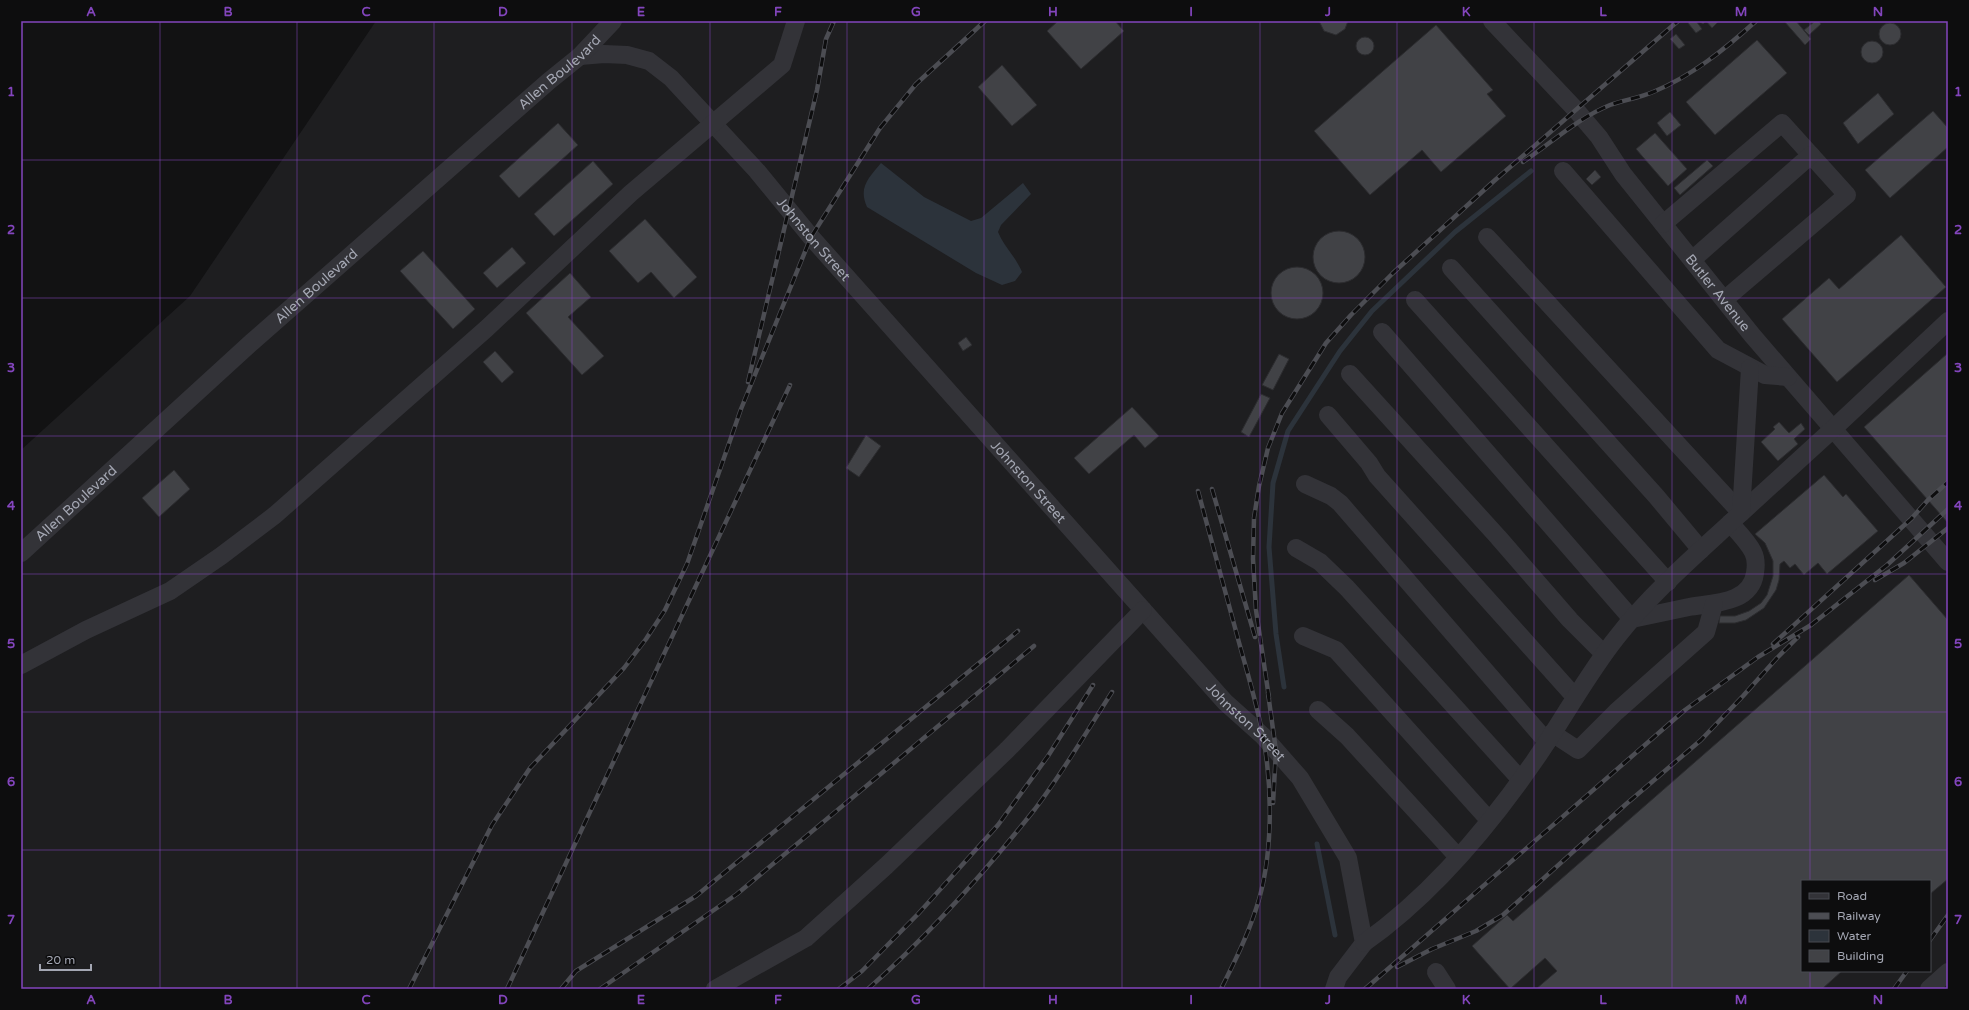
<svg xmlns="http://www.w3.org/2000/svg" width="1969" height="1010" viewBox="0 0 1969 1010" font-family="'Varela Round',sans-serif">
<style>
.built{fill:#1e1e20;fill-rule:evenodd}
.water{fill:#2c333b}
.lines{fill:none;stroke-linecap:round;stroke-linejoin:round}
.stream{stroke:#2c333b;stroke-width:5}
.building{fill:#414246;stroke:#2c2c2f}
.minor{stroke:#333338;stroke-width:18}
.rail-casing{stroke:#4c4d53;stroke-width:4.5}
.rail{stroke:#0d0d0e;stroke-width:3;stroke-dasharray:9;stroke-linecap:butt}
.grid{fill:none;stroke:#8345bd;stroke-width:1;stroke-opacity:0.55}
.labels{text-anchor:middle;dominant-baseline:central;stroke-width:3;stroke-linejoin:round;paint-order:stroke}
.street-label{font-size:14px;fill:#a4a7b3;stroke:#0d0d0e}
.neatline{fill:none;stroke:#8345bd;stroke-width:1.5}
.grid-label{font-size:13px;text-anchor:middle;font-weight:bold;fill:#8345bd}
</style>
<rect width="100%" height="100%" fill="#121213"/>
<path class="built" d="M376,21H1948V989H21V450L190,296ZM1802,881H1930V971H1802Z"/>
<path class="water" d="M881,163L924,197L971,221L981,218L1023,183L1031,194L1001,225L998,232C1004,247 1016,257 1022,272L1015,281L1002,285L976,273L867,207C858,187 869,178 881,163Z"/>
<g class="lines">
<g class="stream">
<path d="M1284,687L1276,634L1269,547L1273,483L1288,431L1340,351L1372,311L1455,232L1531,171"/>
<path d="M1317,844L1335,935"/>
</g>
</g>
<g class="building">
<path d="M1058,21H1115L1124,31L1081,69L1047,31Z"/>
<path d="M1319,21H1348L1345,29L1336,35L1324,31Z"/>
<path d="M1690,21H1696L1702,29L1696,33L1688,23Z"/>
<path d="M1699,21H1719L1712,28L1706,21L1703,24Z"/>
<path d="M1784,21H1796L1811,39L1805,45Z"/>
<path d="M1815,21H1818L1821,24L1809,35L1804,30Z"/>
<circle cx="1890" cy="34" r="11"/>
<path d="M1436,25L1493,90L1487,94L1506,116L1441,172L1422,150L1370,195L1314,131Z"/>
<path d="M1676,34L1685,45L1679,49L1670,39Z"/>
<circle cx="1365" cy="46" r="9"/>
<path d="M1757,40L1787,73L1715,135L1686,102Z"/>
<circle cx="1872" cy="52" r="11"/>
<path d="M1002,65L1037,105L1012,126L978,87Z"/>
<path d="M1878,93L1894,114L1858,144L1843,123Z"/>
<path d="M1933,111L1948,128V147L1890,198L1865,170Z"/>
<path d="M1670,112L1681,125L1667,136L1657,123Z"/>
<path d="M558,123L578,145L519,198L499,176Z"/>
<path d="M1655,133L1687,169L1668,186L1636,149Z"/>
<path d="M1707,160L1713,166L1680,195L1674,188Z"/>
<path d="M593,161L613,184L554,236L534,214Z"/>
<path d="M1595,170L1601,177L1592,185L1586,179Z"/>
<path d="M645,219L697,277L674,298L651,272L638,283L609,251Z"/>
<circle cx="1339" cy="257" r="26"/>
<path d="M1901,235L1946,287L1837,382L1782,319L1829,278L1839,289Z"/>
<path d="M512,247L526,263L497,288L483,273Z"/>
<path d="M423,251L475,309L453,329L400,271Z"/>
<circle cx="1297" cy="293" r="26"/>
<path d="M570,273L591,297L568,317L604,356L582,375L526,313Z"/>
<path d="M966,337L972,345L963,351L958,343Z"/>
<path d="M495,351L514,372L502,383L483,362Z"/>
<path d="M1948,353V523L1864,427Z"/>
<path d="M1279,354L1289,359L1273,390L1262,385Z"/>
<path d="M1261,394L1270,398L1249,437L1241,432Z"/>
<path d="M1132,407L1159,436L1145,448L1134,435L1089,474L1074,458Z"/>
<path d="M1779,422L1789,433L1801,423L1805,429L1794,439L1798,444L1778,461L1761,442L1775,429L1773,427Z"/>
<path d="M866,435L881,446L859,477L846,468Z"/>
<path d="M174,470L190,489L159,517L142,498Z"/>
<path d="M1824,475L1843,497L1846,494L1878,531L1827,574L1818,563L1804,575L1795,564L1790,568L1784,561L1780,564L1779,580L1776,590L1764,608L1746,620L1735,623H1719L1720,616H1735L1749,611L1761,603L1767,595L1773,576V561L1765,543L1755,534Z"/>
<path d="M1909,575L1948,620V879L1930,894V881H1802V971H1842L1822,989H1536L1557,971L1545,958L1510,989L1472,946L1507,915L1513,921Z"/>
</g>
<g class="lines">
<g class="minor">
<path id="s1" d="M1492,21L1576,110L1599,137L1623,174L1752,335L1948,562"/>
<path id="s2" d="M580,56L604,54L627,55L649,61L671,78L757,171L811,237L1225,702L1263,736L1300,778L1348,858L1364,943L1338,977L1334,989"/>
<path d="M1563,171L1718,350L1765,375L1788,377"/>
<path d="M1663,224L1782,123L1847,195L1724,300"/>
<path d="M1487,237L1741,513L1833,429L1948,321"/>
<path d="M1692,260L1811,155"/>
<path d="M1451,268L1656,496L1701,550"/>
<path d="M1415,300L1668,582"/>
<path d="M1382,332L1632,619C1651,615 1670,611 1689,607C1712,603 1751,604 1755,573C1756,567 1756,558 1753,552C1748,542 1738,532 1730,523"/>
<path d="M1350,374L1498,537L1570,620L1604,654"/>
<path d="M1328,415L1369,463L1377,476L1575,697"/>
<path d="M1305,484L1331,496L1340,503L1547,742"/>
<path d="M1296,548L1320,562L1347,588L1520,779"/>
<path id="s3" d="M21,553L252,342L549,81L580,56L613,21"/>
<path d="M1303,636L1336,650L1489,820"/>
<path d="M21,665L86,630L170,591L221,556L275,515L486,329L631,193L782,65L796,21"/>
<path d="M1318,710L1347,736L1458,857"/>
<path d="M1552,733L1578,750L1616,712L1706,632L1714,604"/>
<path d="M1364,943C1432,895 1488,828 1535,760C1563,720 1586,676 1617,637C1653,591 1698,553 1741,513L1750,368"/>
<path d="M1436,972L1447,989"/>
<path d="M715,989L806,938L886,866L1007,750L1143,610"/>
<path d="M1929,989L1948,972"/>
</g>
<g class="rail-casing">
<g id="rail">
<path d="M1523,162C1551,143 1578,118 1610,105C1624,100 1639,98 1653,92C1692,76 1725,49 1756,21"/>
<path d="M748,382L817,90L826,39L834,21"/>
<path d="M1212,489L1255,637"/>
<path d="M1198,491C1211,539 1224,587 1237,635C1246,669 1257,703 1263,737C1273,789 1273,859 1256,909C1247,937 1234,963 1221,989"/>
<path d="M1875,580L1904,563L1948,528"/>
<path d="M1773,644L1911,519L1928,500L1948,482"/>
<path d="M1268,693L1276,751L1273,803"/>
<path d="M1269,698L1256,610L1253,559L1254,518L1259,486L1268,448L1282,413L1326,343L1351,315L1393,273L1494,181L1678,21"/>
<path d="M1930,940L1948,915"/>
<path d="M1397,967L1432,949L1476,931L1503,915L1625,805L1701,740L1743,696L1777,658L1798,637"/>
<path d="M409,989L492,825L530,768L624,668L646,639L665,610L687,564L741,409L811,237L880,128L916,84L985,21"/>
<path d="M507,989L790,385"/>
<path d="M561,989L576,971L696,896L1018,631"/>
<path d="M600,989L737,894L1034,646"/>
<path d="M839,989L862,971L918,914L998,825L1048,756L1093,685"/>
<path d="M868,989C928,936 985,872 1035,809C1063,772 1087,731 1112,692"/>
<path d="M1365,989L1685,710L1758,657L1811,625L1887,565L1948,509"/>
<path d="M1894,989L1907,971"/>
</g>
</g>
<use href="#rail" class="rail"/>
</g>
<path class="grid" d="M160,21V989M297,21V989M434,21V989M572,21V989M710,21V989M847,21V989M984,21V989M1122,21V989M1260,21V989M1397,21V989M1534,21V989M1672,21V989M1810,21V881M21,160H1948M21,298H1948M21,436H1948M21,574H1948M21,712H1948M21,850H1948M1810,971V989"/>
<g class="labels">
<g class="street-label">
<text stroke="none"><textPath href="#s3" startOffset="722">Allen Boulevard</textPath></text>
<text stroke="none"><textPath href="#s2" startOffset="313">Johnston Street</textPath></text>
<text stroke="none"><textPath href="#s3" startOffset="398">Allen Boulevard</textPath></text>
<text stroke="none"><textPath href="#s1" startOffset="354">Butler Avenue</textPath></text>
<text stroke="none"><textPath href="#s2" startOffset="637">Johnston Street</textPath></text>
<text stroke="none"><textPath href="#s3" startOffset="74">Allen Boulevard</textPath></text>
<text stroke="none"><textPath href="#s2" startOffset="961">Johnston Street</textPath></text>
</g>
</g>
<rect width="1969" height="1010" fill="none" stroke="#0d0d0e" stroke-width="44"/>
<rect x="1801" y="880" width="130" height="92" fill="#0d0d0e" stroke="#494b50"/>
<rect x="1809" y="893" width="20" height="6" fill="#333338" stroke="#494b50"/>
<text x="1837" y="900" font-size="12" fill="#a4a7b3">Road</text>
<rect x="1809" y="913" width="20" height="6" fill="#4c4d53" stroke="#494b50"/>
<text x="1837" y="920" font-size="12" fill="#a4a7b3">Railway</text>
<rect x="1809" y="930" width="20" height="12" fill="#2c333b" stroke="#494b50"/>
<text x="1837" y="940" font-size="12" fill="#a4a7b3">Water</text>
<rect x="1809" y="950" width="20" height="12" fill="#414246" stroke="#494b50"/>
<text x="1837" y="960" font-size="12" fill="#a4a7b3">Building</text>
<path d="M40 964v6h51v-6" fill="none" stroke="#a4a7b3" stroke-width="2"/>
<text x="46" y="964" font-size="12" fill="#a4a7b3" stroke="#0d0d0e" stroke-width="3" paint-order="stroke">20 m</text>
<rect x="22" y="22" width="1925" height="966" class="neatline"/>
<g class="grid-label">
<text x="91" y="16">A</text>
<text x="228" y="16">B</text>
<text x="366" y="16">C</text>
<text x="503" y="16">D</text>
<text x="641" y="16">E</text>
<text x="778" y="16">F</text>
<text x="916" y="16">G</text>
<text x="1053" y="16">H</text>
<text x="1191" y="16">I</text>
<text x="1328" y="16">J</text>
<text x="1466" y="16">K</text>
<text x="1603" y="16">L</text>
<text x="1741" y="16">M</text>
<text x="1878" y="16">N</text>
<text x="11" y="96">1</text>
<text x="1958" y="96">1</text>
<text x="11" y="234">2</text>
<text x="1958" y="234">2</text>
<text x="11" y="372">3</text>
<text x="1958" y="372">3</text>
<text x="11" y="510">4</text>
<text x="1958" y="510">4</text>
<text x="11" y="648">5</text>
<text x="1958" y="648">5</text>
<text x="11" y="786">6</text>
<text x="1958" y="786">6</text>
<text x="11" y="924">7</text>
<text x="1958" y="924">7</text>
<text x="91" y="1004">A</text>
<text x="228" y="1004">B</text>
<text x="366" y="1004">C</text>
<text x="503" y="1004">D</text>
<text x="641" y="1004">E</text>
<text x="778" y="1004">F</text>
<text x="916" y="1004">G</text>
<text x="1053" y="1004">H</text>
<text x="1191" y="1004">I</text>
<text x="1328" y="1004">J</text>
<text x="1466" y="1004">K</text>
<text x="1603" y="1004">L</text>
<text x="1741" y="1004">M</text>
<text x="1878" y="1004">N</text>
</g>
</svg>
